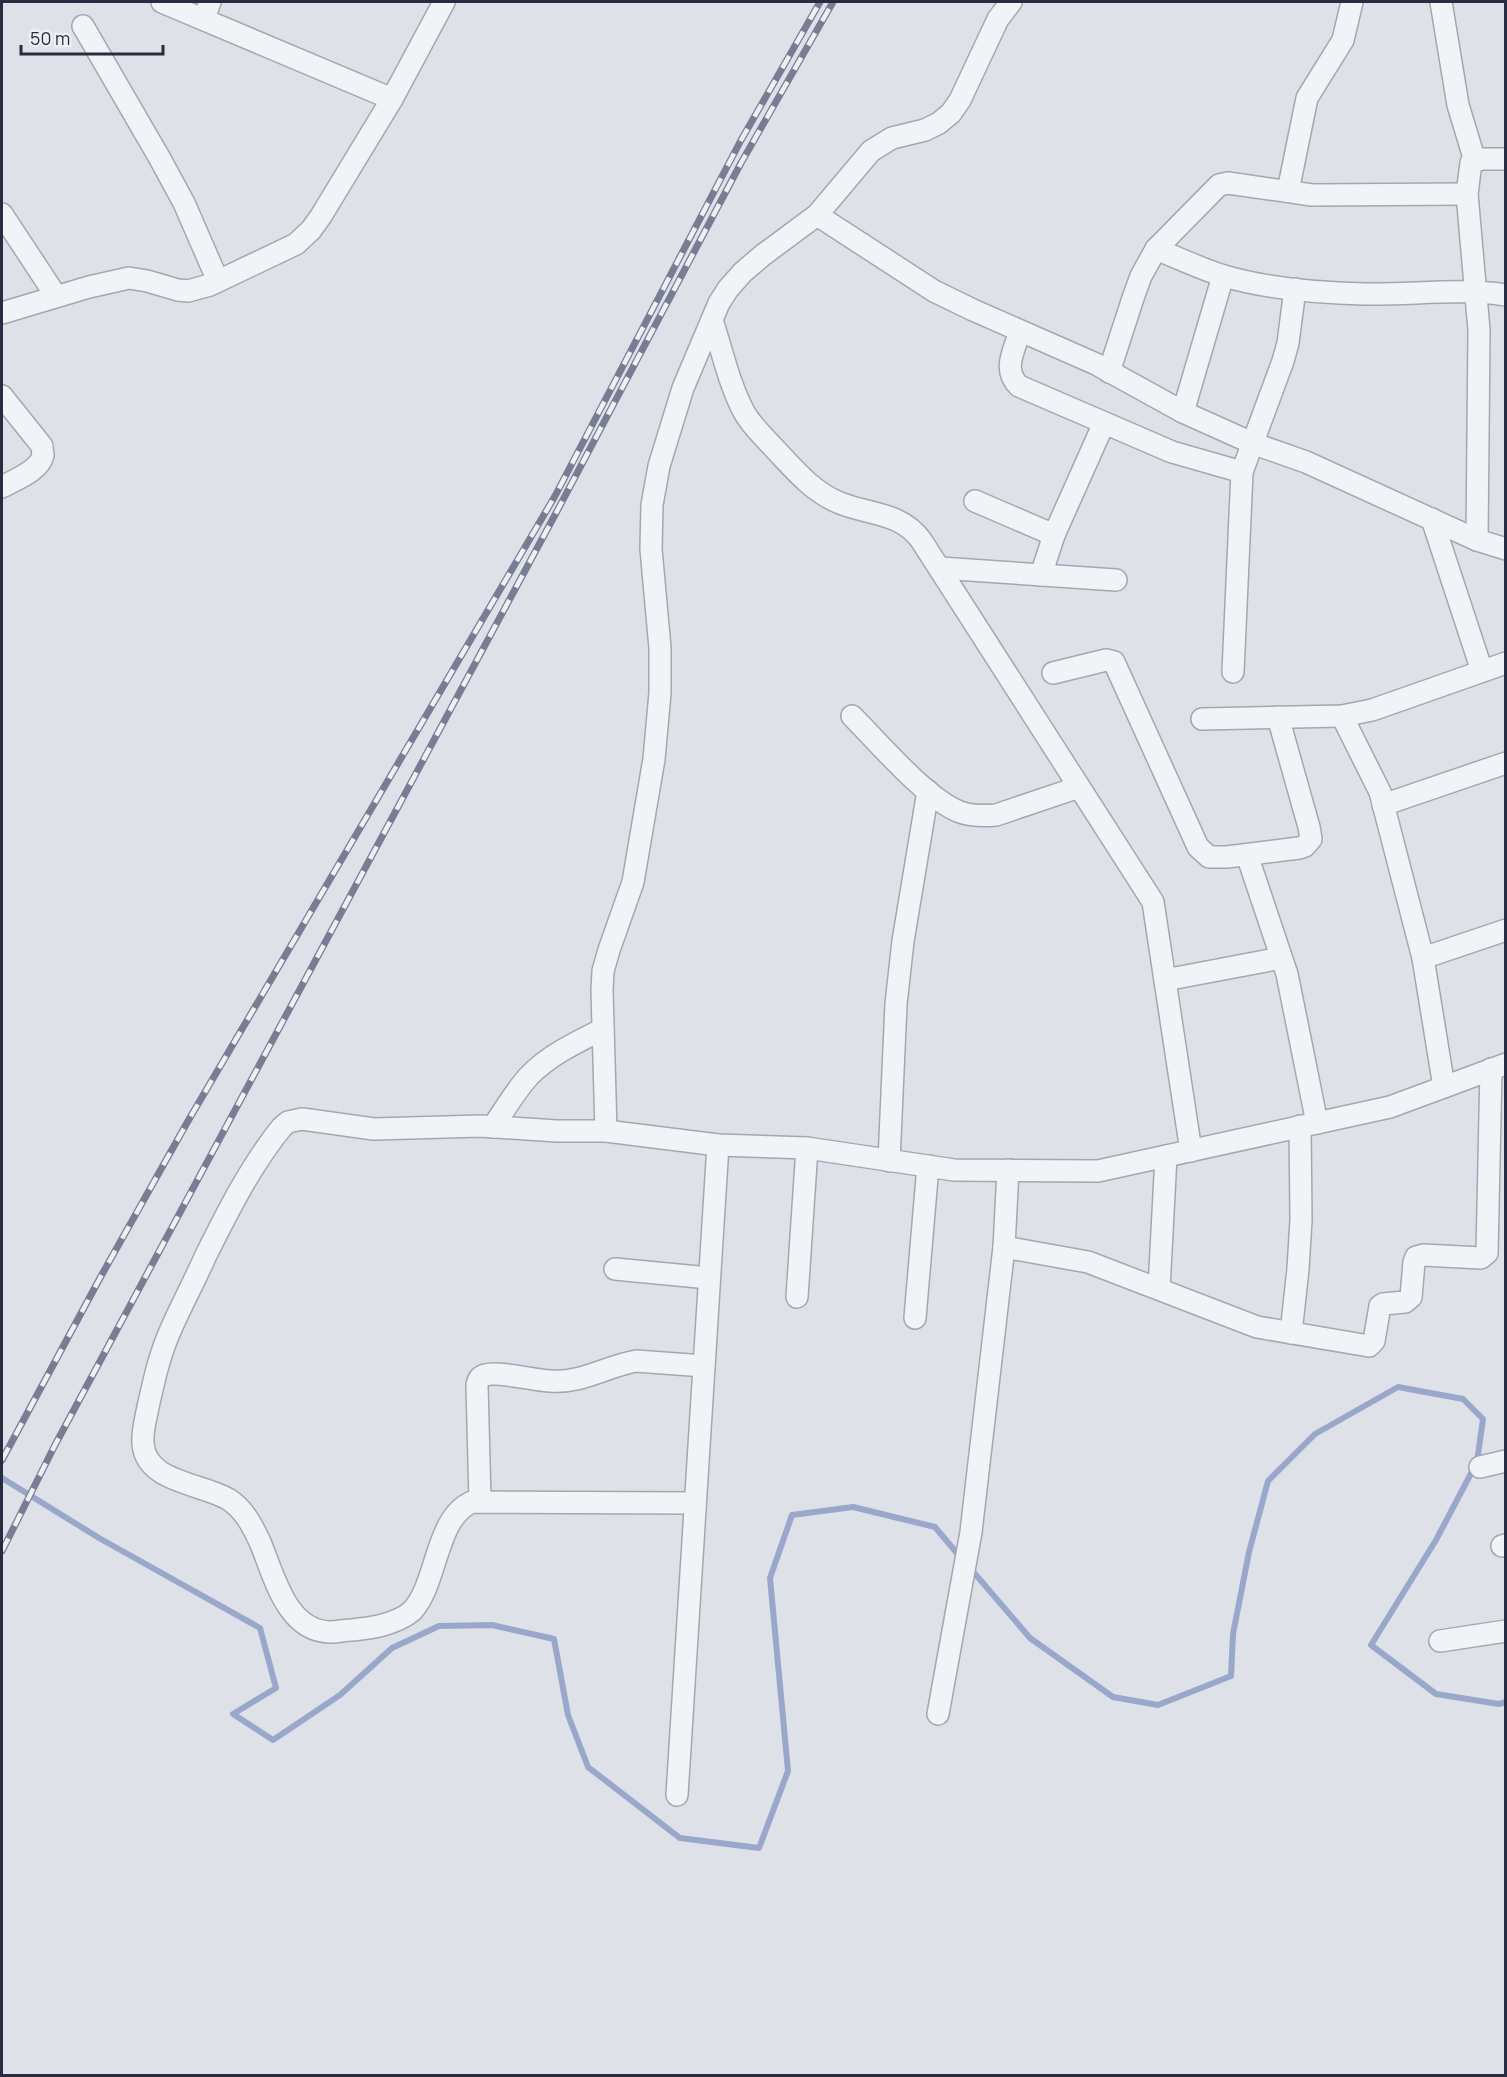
<svg xmlns="http://www.w3.org/2000/svg" width="1507" height="2077" viewBox="0 0 1507 2077" font-family="Manrope,sans-serif">
<style>
.lines{fill:none;stroke-linecap:round;stroke-linejoin:round}
.stream{stroke:#99a8ca;stroke-width:6}
.minor-casing{stroke:#a4a7b3;stroke-width:24}
.minor{stroke:#f2f3f7;stroke-width:21}
.rail-casing{stroke:#787d93;stroke-width:7}
.rail{stroke:#eff0f6;stroke-width:4.5;stroke-dasharray:14;stroke-linecap:butt}
</style>
<rect width="100%" height="100%" fill="#dfe1e9"/>
<g class="lines">
<g class="stream">
<path d="M2,1478L99,1538L260,1628L276,1688L233,1714L273,1740L340,1695L392,1648L439,1626L492,1625L554,1639L568,1715L588,1767L680,1838L759,1848L788,1771L770,1578L792,1515L853,1507L935,1527L961,1558"/>
<path d="M970,1568L1030,1638L1113,1697L1158,1705L1231,1676L1233,1634L1249,1552L1268,1481L1315,1434L1398,1387L1463,1399L1483,1419L1477,1462L1436,1540L1371,1645L1436,1694L1499,1704L1506,1702"/>
</g>
<g class="minor-casing">
<g id="minor">
<path d="M162,2L392,99"/>
<path d="M1441,2L1458,105L1475,161"/>
<path d="M204,19L210,2"/>
<path d="M83,26L159,157L184,203L218,281"/>
<path d="M1288,191L1307,98L1343,40L1352,2"/>
<path d="M2,214L56,296"/>
<path d="M817,215L934,291L973,310L1096,364L1183,412L1252,443L1306,462L1477,540L1506,549"/>
<path d="M1156,249C1178,258 1201,269 1224,276C1269,289 1318,293 1364,294C1412,295 1458,288 1506,295"/>
<path d="M2,313L89,287L129,278L147,281L178,290L188,291L210,285L296,244L311,230L321,216L392,99L444,2"/>
<path d="M712,320C722,350 729,384 744,412C751,425 763,436 773,447C793,468 812,492 840,503C870,515 900,512 921,540L1153,902L1191,1151"/>
<path d="M1020,331C1014,351 1002,370 1019,386L1172,452L1242,472"/>
<path d="M1109,372L1133,298L1141,276L1156,249L1219,185L1228,183L1312,195L1467,194"/>
<path d="M2,396L42,446C42,447 43,455 43,455C40,471 14,480 2,487"/>
<path d="M1183,412L1223,276"/>
<path d="M975,501L1054,535"/>
<path d="M1432,519L1482,671"/>
<path d="M1477,540L1479,330L1467,194L1471,163L1481,159H1506"/>
<path d="M940,568L1116,580"/>
<path d="M1041,575L1054,535L1104,423"/>
<path d="M1233,672L1242,472L1283,361L1288,343L1295,289"/>
<path d="M1053,673L1106,660L1114,662L1198,847L1209,857H1227L1299,848L1305,846L1311,839L1309,827L1278,717"/>
<path d="M852,716C879,743 926,799 960,812C971,816 984,816 996,815L1079,787"/>
<path d="M1342,716L1380,792L1423,958L1444,1087"/>
<path d="M1202,719L1342,716L1372,710L1506,663"/>
<path d="M1383,805L1506,763"/>
<path d="M1247,855L1287,974L1317,1123"/>
<path d="M1423,958L1506,930"/>
<path d="M1165,980L1281,958"/>
<path d="M493,1127C504,1110 515,1092 528,1077C549,1055 577,1042 603,1029"/>
<path d="M606,1131L602,990L603,971L609,950L633,882L654,759L660,693V648L651,549L652,505L659,466L683,388L719,303L728,289L743,272L763,255L817,215L871,151L892,138L925,130L939,123L951,113L960,100L998,19L1011,2"/>
<path d="M889,1161L896,1004L903,941L928,791"/>
<path d="M1004,1247L1088,1262L1257,1327L1369,1346L1374,1341L1380,1306L1383,1304L1405,1302L1411,1297L1414,1262L1416,1257L1423,1255L1481,1258L1487,1253L1491,1069"/>
<path d="M615,1269L709,1278"/>
<path d="M1159,1289L1166,1156"/>
<path d="M797,1297L807,1148"/>
<path d="M915,1318L928,1166"/>
<path d="M1291,1333L1298,1269L1301,1220L1300,1126"/>
<path d="M1480,1467L1506,1461"/>
<path d="M480,1501L477,1385C478,1380 479,1377 485,1375C498,1371 534,1380 550,1381C580,1384 607,1366 636,1361L704,1366"/>
<path d="M695,1503L472,1502C435,1518 438,1583 412,1611C403,1619 391,1623 379,1626C371,1628 361,1629 352,1630C345,1630 337,1632 330,1632C286,1631 274,1575 260,1542C252,1525 244,1509 228,1499C200,1483 145,1482 143,1443C142,1431 146,1418 148,1407C154,1380 160,1353 171,1329C182,1304 195,1280 206,1255C228,1211 251,1165 282,1127L288,1122L302,1119L374,1129L481,1126L557,1131H606L718,1145L807,1148L954,1170L1098,1171L1390,1107L1506,1064"/>
<path d="M1502,1546L1506,1545"/>
<path d="M1440,1641L1506,1631"/>
<path d="M938,1714L971,1532L1004,1247L1008,1170"/>
<path d="M677,1795L718,1145"/>
</g>
</g>
<use href="#minor" class="minor"/>
<g class="rail-casing">
<g id="rail">
<path d="M2,1460L100,1278L188,1121L555,496L740,142L820,2"/>
<path d="M2,1551L55,1445L556,513L741,163L833,2"/>
</g>
</g>
<use href="#rail" class="rail"/>
</g>
<rect width="1507" height="2077" fill="none" stroke="#282c40" stroke-width="6"/>
<path d="M21 45v9h142v-9" fill="none" stroke="#282c40" stroke-width="3"/>
<text x="30" y="45" font-size="18" fill="#282c40" stroke="#eff0f6" stroke-width="4.5" paint-order="stroke">50 m</text>
</svg>
